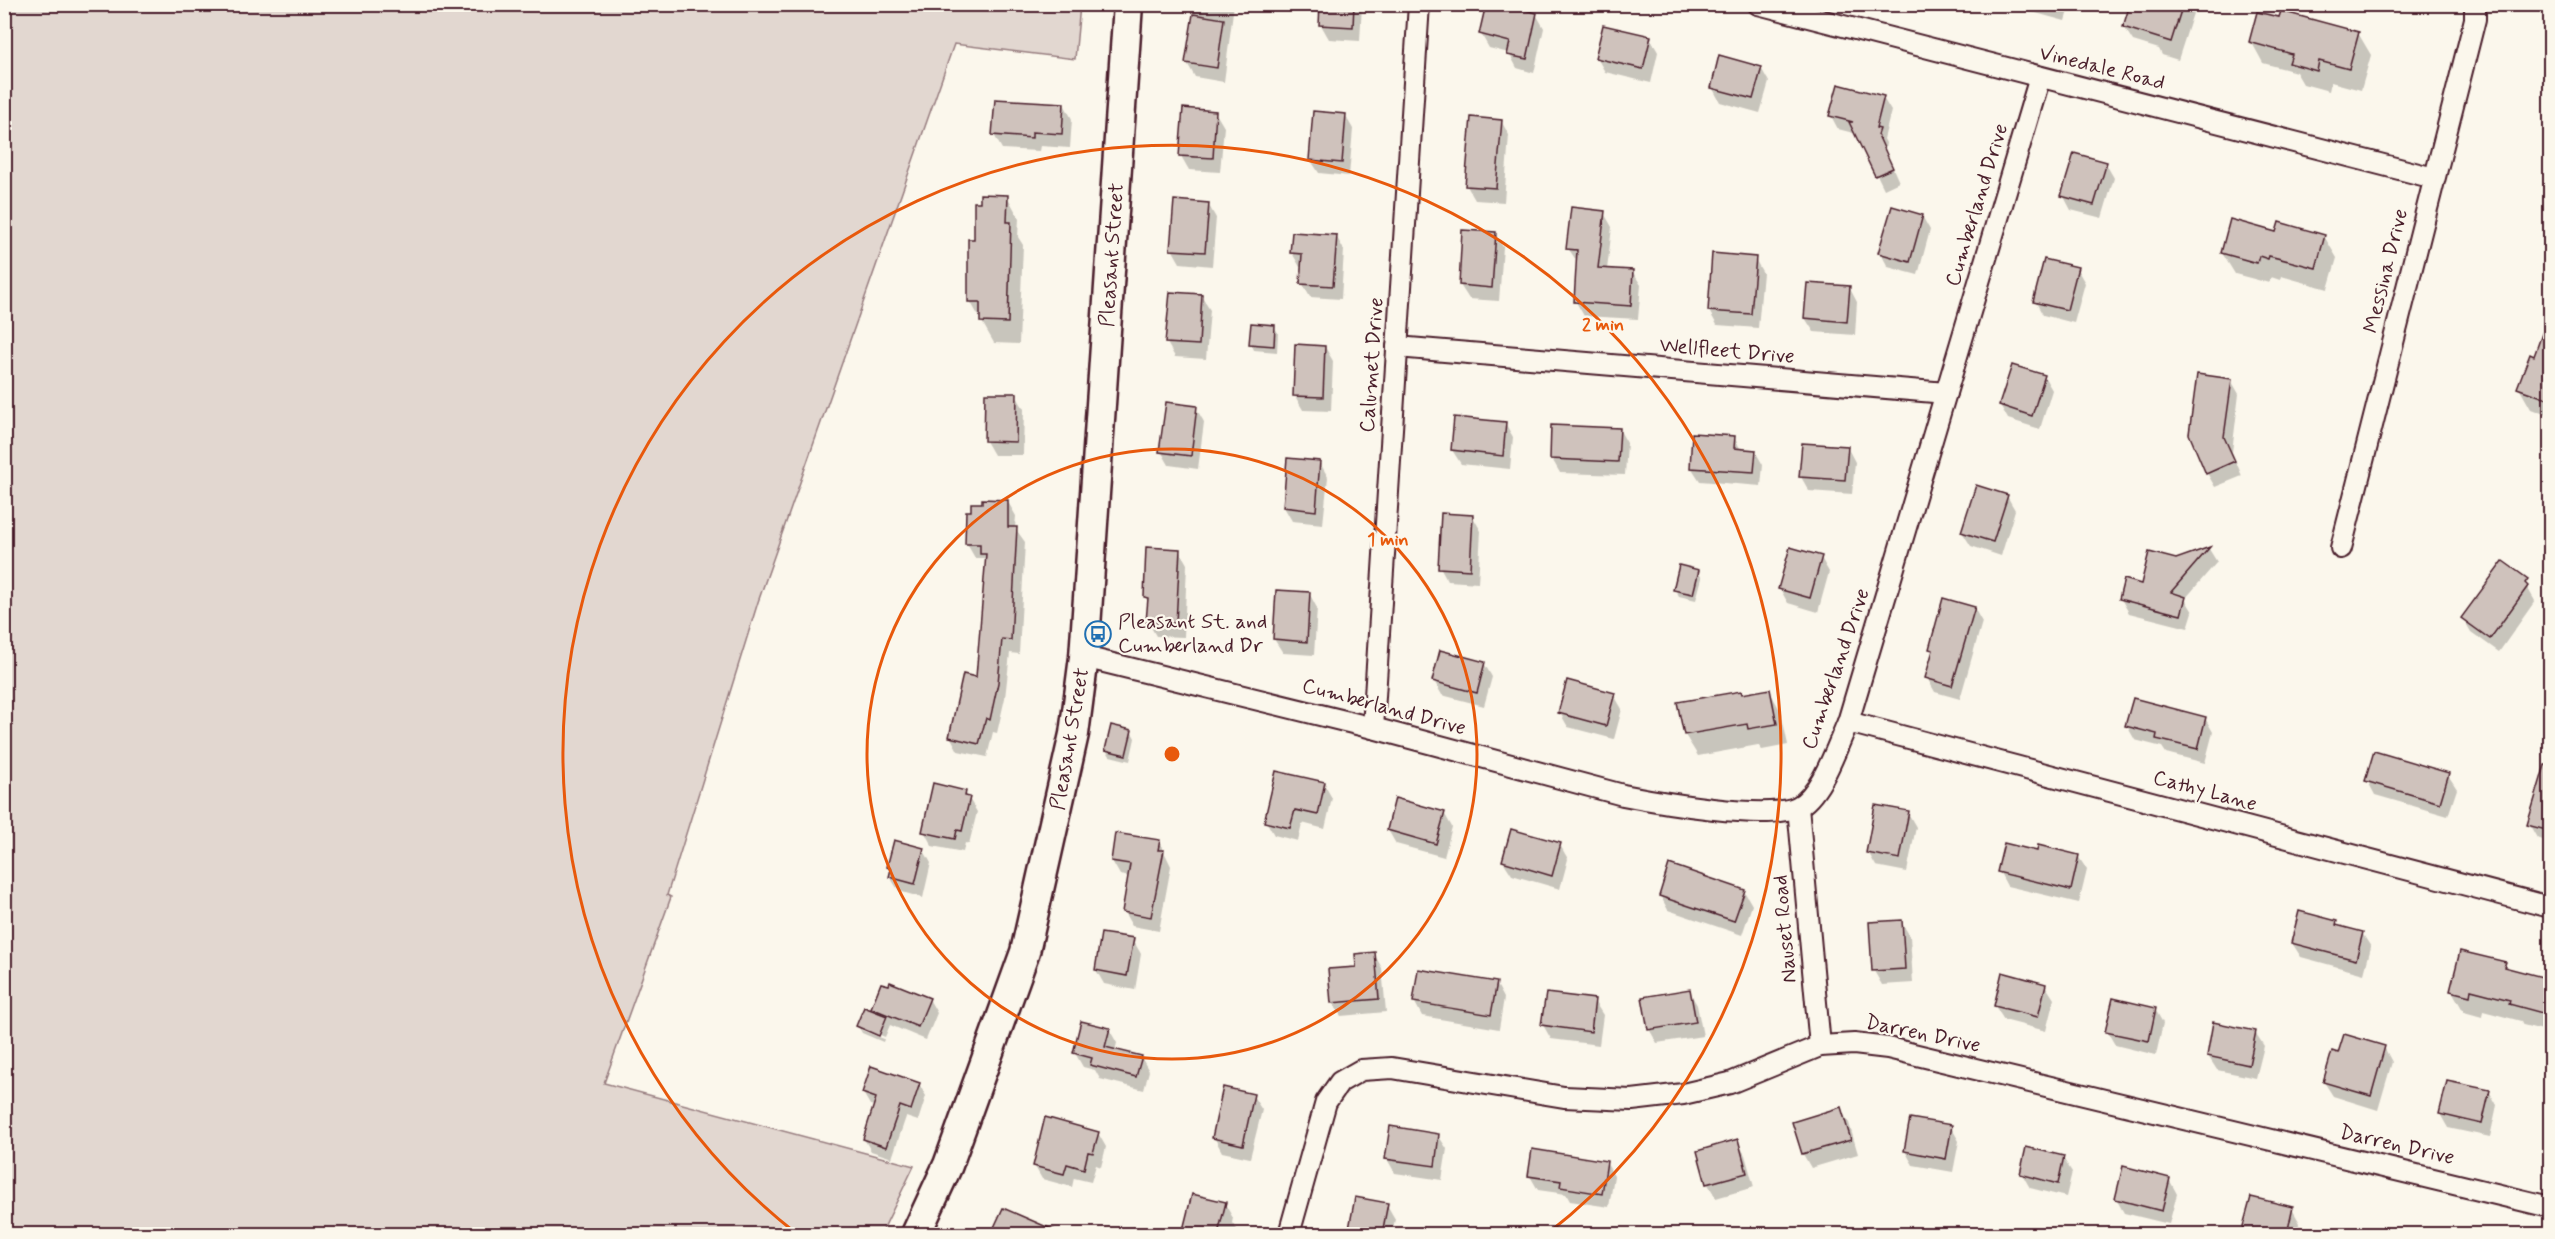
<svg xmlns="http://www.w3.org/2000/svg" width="2555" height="1239" viewBox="0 0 2555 1239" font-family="Mynerve,sans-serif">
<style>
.green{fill:#e2d7d0;stroke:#967b7e;stroke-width:1.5}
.shadow{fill:#0003}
.building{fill:#cfc2bc;stroke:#4a1f2b;stroke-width:1.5}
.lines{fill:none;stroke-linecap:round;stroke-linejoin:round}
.street-casing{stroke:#4a1f2b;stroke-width:24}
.secondary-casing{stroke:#4a1f2b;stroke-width:33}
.street{stroke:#fbf7ec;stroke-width:20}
.secondary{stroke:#fbf7ec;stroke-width:28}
.ring{fill:none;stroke:#e8590c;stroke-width:3}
.labels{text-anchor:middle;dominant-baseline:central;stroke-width:4.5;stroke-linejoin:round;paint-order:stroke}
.street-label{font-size:21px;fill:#4a1f2b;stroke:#fbf7ec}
.poi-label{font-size:21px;fill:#4a1f2b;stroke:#fbf7ec;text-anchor:start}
.centre{fill:#e8590c;stroke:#fbf7ec;stroke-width:3}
.ring-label{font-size:18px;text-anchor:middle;font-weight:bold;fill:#e8590c;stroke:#fbf7ec;stroke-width:4.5;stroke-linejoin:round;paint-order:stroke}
</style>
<rect width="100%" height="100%" fill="#fbf7ec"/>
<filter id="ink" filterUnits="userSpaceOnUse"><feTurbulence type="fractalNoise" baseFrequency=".0167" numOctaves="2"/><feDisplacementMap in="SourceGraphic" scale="12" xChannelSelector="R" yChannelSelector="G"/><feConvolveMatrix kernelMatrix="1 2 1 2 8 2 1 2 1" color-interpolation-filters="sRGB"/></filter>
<g filter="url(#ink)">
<path class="green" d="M5,4L1080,5L1075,59L954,44L758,602L667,895L671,897L604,1083L914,1166L881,1234H5Z"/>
<g class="shadow">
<path d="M1195,4H1234L1224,82L1195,77L1187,63Z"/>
<path d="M1322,4H1362L1360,41L1329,39L1321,25Z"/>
<path d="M2018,4H2070L2065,21L2021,9Z"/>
<path d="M2165,4H2193L2195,7L2178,60L2162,55L2159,49L2133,41L2124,27Z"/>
<path d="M1536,14L1544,28L1534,73L1517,68L1509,53L1489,48L1481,34Z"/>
<path d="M2358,33L2371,55L2361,90L2331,82L2329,91L2303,84L2296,72L2263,63L2251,41Z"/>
<path d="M1650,38L1658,52L1651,83L1605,72L1597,58Z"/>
<path d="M1761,68L1769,82L1760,113L1720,102L1712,87Z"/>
<path d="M1883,98L1891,111L1884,139L1886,143L1885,150L1899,182L1884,189L1857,134L1838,129L1831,116Z"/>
<path d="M1064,104L1072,119L1070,148L1040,146L1039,151L1002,149L994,135Z"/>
<path d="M1215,112L1224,127L1220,172L1189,170L1181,156Z"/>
<path d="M1345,115L1353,129L1349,176L1319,173L1310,159Z"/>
<path d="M1501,121L1509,135L1504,202L1475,200L1467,186Z"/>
<path d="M2106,164L2114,178L2102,218L2071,210L2063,195Z"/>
<path d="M1007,196L1019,218L1018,237L1023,245L1019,344L994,343L970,301L975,241Z"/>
<path d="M1208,204L1216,218L1212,266L1180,263L1172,249Z"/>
<path d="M1604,213L1612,227L1607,270L1632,271L1641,285L1638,319L1584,316L1576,302L1578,263L1568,248Z"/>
<path d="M1922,216L1930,230L1918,275L1888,267L1880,252Z"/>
<path d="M1495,233L1503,247L1499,301L1469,299L1460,285Z"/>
<path d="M2277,234L2324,236L2337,258L2328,289L2281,276L2280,280L2271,277L2269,283L2235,274L2222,253Z"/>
<path d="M1336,236L1344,250L1341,299L1310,297L1302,283L1303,267H1300L1292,253Z"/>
<path d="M1755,259L1763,273L1758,328L1717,325L1709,311Z"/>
<path d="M2077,269L2085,283L2074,323L2043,315L2035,301Z"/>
<path d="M1849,287L1857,302L1855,335L1814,332L1805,318Z"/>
<path d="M1201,296L1210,310L1206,359L1175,357L1167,343Z"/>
<path d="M2550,314V416L2531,409L2519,388L2535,358Z"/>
<path d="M1274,326L1278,333L1277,352L1254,350L1251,343Z"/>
<path d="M1325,347L1333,361L1331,411L1303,410L1295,396Z"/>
<path d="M2044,376L2052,390L2040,429L2008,419L2000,405Z"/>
<path d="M2231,380L2239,394L2232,452L2242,476L2215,487L2207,473Z"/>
<path d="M1016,395L1024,409L1023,455H994L986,441Z"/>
<path d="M1196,408L1204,422L1198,469L1169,465L1161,451Z"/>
<path d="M1505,423L1513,437L1510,469L1461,464L1452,450Z"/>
<path d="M1619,429L1627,443L1625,475L1560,473L1552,459Z"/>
<path d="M1734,437L1741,450L1755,451L1763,465L1761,486L1700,481L1691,467Z"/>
<path d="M1847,447L1855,462L1852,494L1809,491L1801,477Z"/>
<path d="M1320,463L1328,477L1323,524L1292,521L1284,507Z"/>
<path d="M2007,496L2015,510L2001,556L1971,546L1962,532Z"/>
<path d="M1008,502L1016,516L1015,528L1025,542L1019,654L1010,653L1005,698L997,733L993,732L987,757L958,751L950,736L977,679L987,563L984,558H975L967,544Z"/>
<path d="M1473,517L1481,531L1478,583L1448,581L1440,567Z"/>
<path d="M2209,549L2217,562L2185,599L2193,612L2188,628L2129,613L2121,599L2176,561Z"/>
<path d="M1179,550L1187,564L1184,637L1156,636L1148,622L1149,603L1145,597Z"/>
<path d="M1821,558L1829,572L1818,612L1788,603L1780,589Z"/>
<path d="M2501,567L2527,587L2535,601L2499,652L2471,632L2463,618Z"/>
<path d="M1698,572L1702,578L1696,600L1679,596L1675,589Z"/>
<path d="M1309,593L1317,608L1314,655L1283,653L1274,639Z"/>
<path d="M1974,608L1982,622L1960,699L1935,692L1927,678L1934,654L1931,649Z"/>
<path d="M1484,663L1492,677L1484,706L1442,695L1434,681Z"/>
<path d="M1769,690L1781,712L1788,745L1762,750L1758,745L1698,756L1685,735L1679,703Z"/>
<path d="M1614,695L1622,709L1614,739L1568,727L1560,713Z"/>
<path d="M2205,718L2213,732L2205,763L2166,753L2162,747L2135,740L2127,726Z"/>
<path d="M1131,731L1135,738L1130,761L1110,756L1106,750Z"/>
<path d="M2448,775L2457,789L2448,816L2375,795L2367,780Z"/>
<path d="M1324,784L1332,798L1325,829L1302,823L1298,841L1274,835L1266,821Z"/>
<path d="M965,792L977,812L969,844L965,843L963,852L932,846L924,831Z"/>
<path d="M2538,794L2550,798V852L2543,840L2537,838L2529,824Z"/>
<path d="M1444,813L1452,827L1444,857L1396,844L1388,830Z"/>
<path d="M1908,813L1916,827L1907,872L1876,866L1868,852Z"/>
<path d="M1159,841L1171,866L1159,931L1132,926L1124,912L1130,877L1120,875L1112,861Z"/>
<path d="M1560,845L1568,859L1560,889L1512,875L1503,861Z"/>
<path d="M923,849L931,863L923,898L899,891L890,877L892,873L888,867Z"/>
<path d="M2038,852L2078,856L2087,870L2079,903L2007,886L1999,871Z"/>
<path d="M1744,891L1752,905L1742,935L1668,910L1660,895Z"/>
<path d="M1901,922L1910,936L1913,983L1882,985L1874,971Z"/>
<path d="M2336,922L2339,927L2362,933L2371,947L2364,974L2301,957L2292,943Z"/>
<path d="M1133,940L1141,954L1135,990L1104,984L1096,970Z"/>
<path d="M1374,954L1382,968L1386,1012L1341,1016L1332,1002L1357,968Z"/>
<path d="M2505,964L2508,970L2550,981V1032L2523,1025L2521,1021L2483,1011L2482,1017L2464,1012L2452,991Z"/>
<path d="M1496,983L1504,998L1499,1029L1422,1016L1414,1001Z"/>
<path d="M2045,985L2054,999L2046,1031L2004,1020L1995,1006Z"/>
<path d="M1689,991L1697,1005L1703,1036L1657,1043L1649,1029Z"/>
<path d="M929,999L937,1013L926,1040L890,1025L885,1037L861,1027V1030L884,1039L883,1042L862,1033L858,1026L875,1013L872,1008Z"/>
<path d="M1594,1001L1603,1015L1599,1045L1551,1039L1543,1025Z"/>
<path d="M2155,1009L2163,1023L2156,1055L2115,1045L2107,1031Z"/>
<path d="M1109,1029L1117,1043L1115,1051L1141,1057L1149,1071L1144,1090L1100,1079L1095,1070L1083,1067L1075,1053Z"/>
<path d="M2255,1032L2264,1046L2256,1078L2217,1070L2208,1056Z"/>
<path d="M2384,1047L2392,1062L2378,1110L2333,1096L2324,1082L2339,1055Z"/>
<path d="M919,1084L926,1096L918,1121L906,1117L892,1158L871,1151L864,1139L875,1106L870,1105L863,1093Z"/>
<path d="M2489,1091L2497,1105L2490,1137L2448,1128L2440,1114Z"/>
<path d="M1253,1096L1262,1110L1250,1158L1222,1152L1214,1137Z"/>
<path d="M1840,1109L1849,1123L1858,1154L1811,1168L1803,1154L1794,1123Z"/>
<path d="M2550,1113V1154L2544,1143Z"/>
<path d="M1951,1127L1959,1141L1953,1172L1913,1165L1905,1151Z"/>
<path d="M1098,1133L1106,1147L1101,1167L1096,1165L1091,1182L1074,1178L1072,1187L1042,1179L1034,1165Z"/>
<path d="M1438,1135L1447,1149L1442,1180L1395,1173L1387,1159Z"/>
<path d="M1737,1141L1745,1155L1754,1187L1716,1198L1708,1184Z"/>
<path d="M2063,1158L2072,1172L2066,1197L2030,1188L2022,1174Z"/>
<path d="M1606,1162L1614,1176L1609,1207L1570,1201L1566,1194L1538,1190L1530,1176Z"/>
<path d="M2169,1179L2177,1194L2169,1224L2124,1213L2116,1199Z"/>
<path d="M1193,1196L1225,1204L1233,1218L1232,1223L1241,1234H1184Z"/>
<path d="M1356,1198L1387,1205L1395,1219L1392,1234H1349Z"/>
<path d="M2292,1209L2300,1223L2298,1234H2247L2244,1230Z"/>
<path d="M1004,1210L1031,1222L1038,1234H993Z"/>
<path d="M2364,1228L2392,1234H2363Z"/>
</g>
<g class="building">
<path d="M1320,4H1354L1353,27L1319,25Z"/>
<path d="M1486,4H1501L1537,13L1527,59L1507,55L1510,42L1479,34Z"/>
<path d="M2130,4H2183L2171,42L2123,27Z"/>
<path d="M2281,11L2359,32L2349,69L2319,61L2317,71L2289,63L2292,54L2249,42L2257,12L2279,17Z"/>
<path d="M1193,14L1224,19L1217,68L1185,63Z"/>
<path d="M1603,25L1651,36L1643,69L1595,58Z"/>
<path d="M1719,55L1762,67L1753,99L1711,88Z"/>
<path d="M1838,84L1884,96L1876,128L1880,129L1878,135L1893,168L1875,176L1849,122H1853L1829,116Z"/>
<path d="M995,99L1064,103L1062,134L1032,132V138L992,135Z"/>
<path d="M1183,108L1216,111L1213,158L1179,156Z"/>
<path d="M1313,111L1346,114L1342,163L1309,160Z"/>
<path d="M1471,117L1502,120L1496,188L1465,186Z"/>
<path d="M2074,153L2107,162L2094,205L2061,196Z"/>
<path d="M980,194L1008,195L1007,222H1011L1008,323L980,322V302H968V239H974V202H980Z"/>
<path d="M1174,200L1209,203L1205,252L1170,250Z"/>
<path d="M1892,206L1923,215L1910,262L1878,253Z"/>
<path d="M1571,207L1605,211L1598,268L1633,270L1631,306L1574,302L1577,250L1566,249Z"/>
<path d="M2230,219L2276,232L2279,222L2325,235L2316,268L2269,256L2268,259L2259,256L2257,263L2221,253Z"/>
<path d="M1462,230L1496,232L1492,288L1459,285Z"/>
<path d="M1292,232L1337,235L1333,286L1300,284L1302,254L1290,253Z"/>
<path d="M1712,253L1756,257L1751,314L1708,311Z"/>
<path d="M2044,259L2078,267L2067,310L2033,302Z"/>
<path d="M1807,283L1850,286L1847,322L1804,318Z"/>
<path d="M1170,292L1202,294L1199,345L1165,343Z"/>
<path d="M2548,317H2550V400L2517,388L2530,354L2534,356Z"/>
<path d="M1251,323L1275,325L1274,346L1249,344Z"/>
<path d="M1295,344L1325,346L1323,397L1293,396Z"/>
<path d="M2012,365L2045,375L2032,416L1999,405Z"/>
<path d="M2197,374L2232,379L2224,437L2235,461L2206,474L2189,434Z"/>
<path d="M985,393H1017L1016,442L984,441Z"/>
<path d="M1166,402L1197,406L1191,456L1159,452Z"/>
<path d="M1454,417L1506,422L1503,456L1451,450Z"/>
<path d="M1551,425L1620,428L1618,462L1550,459Z"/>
<path d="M1692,433L1735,436L1734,448L1756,450L1754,472L1690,468Z"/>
<path d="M1802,443L1848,446L1845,480L1799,477Z"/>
<path d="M1287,458L1320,461L1316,511L1283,507Z"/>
<path d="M1976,485L2008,495L1993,542L1961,532Z"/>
<path d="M982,499L1008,500V527H1017L1011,640L1002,639L998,683L990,720L986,718L979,744L949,737L963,674L976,677L986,554H980V544H965L966,511H971V503H982Z"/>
<path d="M1441,513L1473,515L1470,570L1438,568Z"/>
<path d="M1146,547L1180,549L1176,623L1146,622L1148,598L1144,597Z"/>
<path d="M1790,547L1822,556L1810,598L1778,589Z"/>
<path d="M2210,547L2171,592L2186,597L2181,615L2119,599L2124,579L2141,584L2149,552L2176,559Z"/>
<path d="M2503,561L2528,579L2525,583L2528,586L2490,639L2461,618Z"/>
<path d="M1679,565L1699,570L1693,594L1673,590Z"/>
<path d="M1276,590L1310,592L1307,642L1273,639Z"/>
<path d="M1943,598L1975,607L1952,686L1925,678L1933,650L1929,649Z"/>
<path d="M1440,650L1485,662L1477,693L1432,681Z"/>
<path d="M1567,680L1615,693L1606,726L1558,713Z"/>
<path d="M1770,689L1777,724L1748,729L1747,724L1684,735L1677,702L1741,691L1742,694Z"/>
<path d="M2133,698L2206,717L2198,749L2156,739L2157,734L2125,726Z"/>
<path d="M1111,725L1132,730L1126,755L1105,750Z"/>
<path d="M2374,751L2449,773L2440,803L2365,781Z"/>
<path d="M2545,765H2550V831L2527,825Z"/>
<path d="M1276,771L1325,782L1318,815L1295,810L1290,828L1264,822Z"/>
<path d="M933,783L966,791L965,796L970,797L962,831L957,830L955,839L922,832Z"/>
<path d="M1395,798L1445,812L1436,844L1387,830Z"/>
<path d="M1875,805L1909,811L1900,859L1866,853Z"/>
<path d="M1511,829L1561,843L1552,876L1502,861Z"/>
<path d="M1115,833L1160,840L1158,850H1164L1151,917L1122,912L1130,864L1111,861Z"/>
<path d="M894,840L924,848L915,884L889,877L891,869L887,867Z"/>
<path d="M2004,843L2037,851L2038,845L2079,855L2071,890L1997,872Z"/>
<path d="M1669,864L1745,890L1734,921L1659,896Z"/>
<path d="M2299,911L2337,921L2336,925L2363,932L2356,960L2291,943Z"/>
<path d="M1902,920L1905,969L1872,971L1869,922Z"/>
<path d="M1101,933L1134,938L1127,976L1095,970Z"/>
<path d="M2460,951L2506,962L2504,967L2550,979V1015L2509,1004L2510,1000L2471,990L2470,996L2450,991Z"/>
<path d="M1375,952L1379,999L1331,1003L1328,969L1356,967L1355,954Z"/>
<path d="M1418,969L1497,982L1491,1015L1413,1002Z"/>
<path d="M2002,972L2046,984L2038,1017L1994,1006Z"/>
<path d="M890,982L930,998L918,1027L871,1008L881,983L889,985Z"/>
<path d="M1690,989L1696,1022L1648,1030L1642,997Z"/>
<path d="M1546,993L1595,999L1591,1032L1541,1025Z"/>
<path d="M2113,998L2156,1008L2149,1041L2105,1032Z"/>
<path d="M864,1007L887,1016L879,1036L856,1026Z"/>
<path d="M1081,1021L1110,1028L1105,1047L1142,1056L1136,1077L1090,1065L1092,1058L1073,1053Z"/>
<path d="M2213,1022L2256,1031L2249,1065L2207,1056Z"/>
<path d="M2344,1034L2385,1046L2371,1096L2323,1082L2332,1051L2338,1053Z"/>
<path d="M871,1066L920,1083L911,1110L900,1106L886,1147L863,1139L876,1098L862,1093Z"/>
<path d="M2447,1081L2490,1090L2482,1124L2439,1114Z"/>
<path d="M1223,1087L1254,1094L1243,1145L1212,1138Z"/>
<path d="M1841,1107L1851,1140L1802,1154L1792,1122Z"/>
<path d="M1045,1117L1099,1132L1093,1153L1088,1152L1084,1169L1067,1164L1064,1174L1033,1166Z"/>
<path d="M1910,1118L1952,1125L1946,1159L1904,1151Z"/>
<path d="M1390,1126L1439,1134L1435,1166L1385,1159Z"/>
<path d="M1738,1139L1747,1173L1706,1184L1697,1151Z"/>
<path d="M2026,1147L2064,1156L2058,1184L2020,1174Z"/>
<path d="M1532,1149L1607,1161L1602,1194L1560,1187L1561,1181L1528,1176Z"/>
<path d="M2123,1166L2170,1178L2162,1211L2115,1199Z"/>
<path d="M1192,1194L1226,1202L1218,1234H1182Z"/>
<path d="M1355,1197L1388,1203L1382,1234H1348Z"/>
<path d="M2251,1197L2293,1207L2287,1234H2259L2242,1230Z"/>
<path d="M1003,1208L1063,1234H991Z"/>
</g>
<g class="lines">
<g class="street-casing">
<g id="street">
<path d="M1758,4L2434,178"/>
<path d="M1397,347L1946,393"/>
<path d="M2341,548L2475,19V4"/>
<path d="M1084,657L1373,728L1623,795C1659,802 1767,821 1797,807C1821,796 1837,746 1848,722L2040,77"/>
<path d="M1848,722L2550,907"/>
<path d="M1373,728L1419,4"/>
<path d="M1798,807L1820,1046"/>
<path d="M1289,1234L1326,1102L1340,1082L1361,1070L1392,1068L1564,1097L1632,1100L1683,1094L1730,1083L1820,1046L1854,1044L1888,1048L2550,1207"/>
</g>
</g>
<g class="secondary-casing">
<path id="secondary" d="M916,1234L948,1165L1025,952L1074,734L1084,657L1128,4"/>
</g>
<use href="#street" class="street"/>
<use href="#secondary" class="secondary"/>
</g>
</g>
<g class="ring">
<circle cx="1172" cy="754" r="305"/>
<path d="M797 1234A609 609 0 1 1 1547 1234"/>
</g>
<defs>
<g id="bus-ring" transform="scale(1.35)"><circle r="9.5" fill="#fbf7ec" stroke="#1f6fb2" stroke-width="1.5"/><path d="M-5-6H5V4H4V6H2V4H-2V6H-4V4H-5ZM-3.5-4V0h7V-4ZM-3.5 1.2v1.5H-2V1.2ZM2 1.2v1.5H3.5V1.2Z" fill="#1f6fb2"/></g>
</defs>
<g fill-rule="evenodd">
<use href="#bus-ring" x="1098" y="634"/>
</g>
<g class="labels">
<g class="street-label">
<text transform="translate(2102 68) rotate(14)">Vinedale Road</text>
<text transform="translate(1977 205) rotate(-73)">Cumberland Drive</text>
<text transform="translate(1112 255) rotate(-86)">Pleasant Street</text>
<text transform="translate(2386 271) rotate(-76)">Messina Drive</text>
<text transform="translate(1727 351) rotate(5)">Wellfleet Drive</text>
<text transform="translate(1372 365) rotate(-86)">Calumet Drive</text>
<text transform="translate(1836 669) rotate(-71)">Cumberland Drive</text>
<text transform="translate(1384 707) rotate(15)">Cumberland Drive</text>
<text transform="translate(1070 739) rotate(-80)">Pleasant Street</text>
<text transform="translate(2205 791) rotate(15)">Cathy Lane</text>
<text transform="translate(1785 929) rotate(-95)">Nauset Road</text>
<text transform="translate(1923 1034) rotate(12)">Darren Drive</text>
<text transform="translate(2397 1145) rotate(13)">Darren Drive</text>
</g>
<g class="poi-label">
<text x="1118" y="622">Pleasant St. and<tspan x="1118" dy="24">Cumberland Dr</tspan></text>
</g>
</g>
<circle cx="1172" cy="754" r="9" class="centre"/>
<g class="ring-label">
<text x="1603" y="330">2 min</text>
<text x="1388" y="545">1 min</text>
</g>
<rect width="2555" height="1239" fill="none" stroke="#fbf7ec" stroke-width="24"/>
<rect x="12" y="12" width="2531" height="1215" fill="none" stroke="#4a1f2b" stroke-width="2" filter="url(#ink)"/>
</svg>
